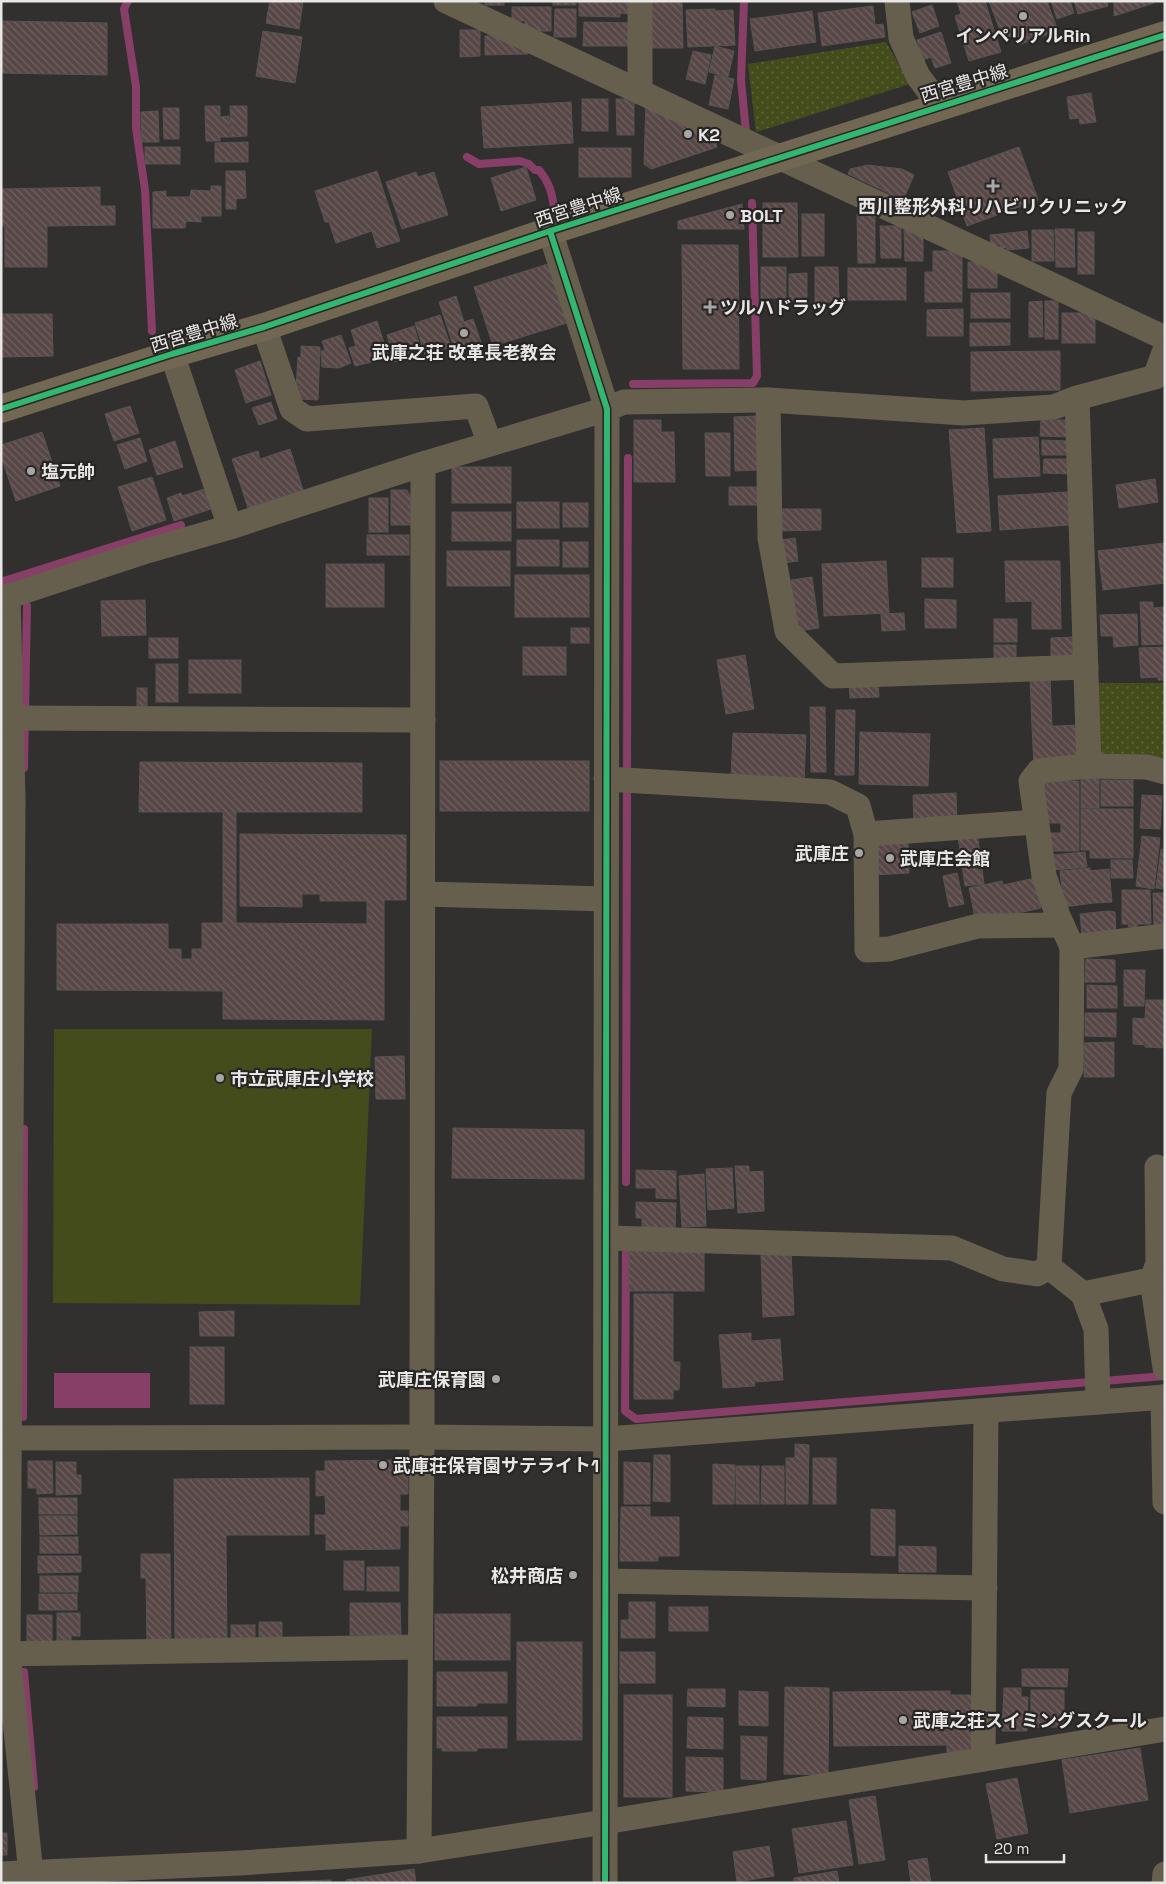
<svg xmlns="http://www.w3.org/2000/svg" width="1166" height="1884" viewBox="0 0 1166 1884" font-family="'Space Grotesk','Noto Sans JP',sans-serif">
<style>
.grass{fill:#444c1c}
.park{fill:url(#park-dots)}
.water{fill:#873f68}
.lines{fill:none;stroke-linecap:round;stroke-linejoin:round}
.stream{stroke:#873f68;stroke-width:8}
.building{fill:url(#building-back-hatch);stroke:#565454}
.minor{stroke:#675f4e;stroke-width:25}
.secondary{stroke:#716752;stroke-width:28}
.cycleway-casing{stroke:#282625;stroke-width:9}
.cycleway{stroke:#33b770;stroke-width:6}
.poi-dot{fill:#a8a7a6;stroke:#282625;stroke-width:2}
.labels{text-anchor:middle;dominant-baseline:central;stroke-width:4.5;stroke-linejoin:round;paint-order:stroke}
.poi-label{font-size:18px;font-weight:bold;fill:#e8e7e6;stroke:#282625;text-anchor:start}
.street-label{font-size:18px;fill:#e8e7e6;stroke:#282625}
</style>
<defs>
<pattern id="park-dots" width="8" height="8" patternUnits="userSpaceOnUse" patternTransform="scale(1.25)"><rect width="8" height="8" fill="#444c1c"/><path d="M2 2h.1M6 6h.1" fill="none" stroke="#5f663d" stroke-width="1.8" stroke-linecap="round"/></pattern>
<pattern id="building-back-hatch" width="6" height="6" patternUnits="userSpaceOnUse" patternTransform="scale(1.25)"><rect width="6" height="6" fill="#584747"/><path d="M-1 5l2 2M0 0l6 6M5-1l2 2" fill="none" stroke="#706262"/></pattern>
</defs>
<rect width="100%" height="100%" fill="#31302f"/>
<path class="grass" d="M54,1029H372L360,1305L53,1303Z"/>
<g class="park">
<path d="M886,42L910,84L756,132L748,64Z"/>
<path d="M1094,683H1165V764L1100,754Z"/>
</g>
<rect class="water" x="54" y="1373" width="96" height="35"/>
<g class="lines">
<g class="stream">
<path d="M128,1L124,9L136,87V128L145,190L152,331"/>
<path d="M744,1L741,80L746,132"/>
<path d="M467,157L479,164L520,161L529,164L535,170H539C549,182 552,192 554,208"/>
<path d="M633,384L753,383L757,376L752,203"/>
<path d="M1,582L181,525"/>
<path d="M627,767L628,458"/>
<path d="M24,768L27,606"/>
<path d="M626,1182L627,792"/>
<path d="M626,1251L625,1411L636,1419L1165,1376"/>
<path d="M23,1417L24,1129"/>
<path d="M24,1672L34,1787"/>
</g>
</g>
<g class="building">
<path d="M270,1H303L299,29L266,23Z"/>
<rect x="485" y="1" width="19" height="4"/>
<rect x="553" y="1" width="23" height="4"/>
<path d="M579,1H631L630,14L620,13V17L579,16Z"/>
<path d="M644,1H682L683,48H644Z"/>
<path d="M957,1H985L1001,52L969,61L955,16L961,14Z"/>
<path d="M989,1H1047L1058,31L1018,45L1014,35L1003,39Z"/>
<path d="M1051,1H1070L1074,13L1057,19Z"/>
<path d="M1074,1H1107L1108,6L1078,14Z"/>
<path d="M1114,1H1154V3L1114,16Z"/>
<path d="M932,5L939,26L920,33L912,12Z"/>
<path d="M873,6L875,25L883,24L885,37L822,46L818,13Z"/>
<path d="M512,7H551V31H534L525,29V21H512Z"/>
<path d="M555,9H576V37H554Z"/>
<path d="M715,9V11L733,10L735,45L688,47L686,10Z"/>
<path d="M812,11L816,42L755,51L750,19Z"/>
<path d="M1,21L107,23V75L1,73Z"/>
<path d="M584,22L633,23V46H583Z"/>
<path d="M460,30H480V56L460,57Z"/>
<path d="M263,31L302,37L295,83L256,76Z"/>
<path d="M941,32L951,63L935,68L931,57L923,60L917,40Z"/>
<path d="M485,36H504L529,48L528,54L485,55Z"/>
<path d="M715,46L734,51L728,77L709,72Z"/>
<path d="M693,51L711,55L705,84L686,79Z"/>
<path d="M715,75L734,79L728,109L709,105Z"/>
<path d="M1091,93L1096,122L1080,124L1079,118L1070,119L1067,97Z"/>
<rect x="582" y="99" width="26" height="32"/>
<path d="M616,99H634V135H617Z"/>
<path d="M571,102L573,143L484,148L481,107Z"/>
<path d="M646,102L714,136L717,147L651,169L644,164Z"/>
<path d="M205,106H220V117L229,116L230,137H220V141H206Z"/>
<path d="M230,106H247V136L231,137Z"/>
<path d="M163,108H179V139H164Z"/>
<path d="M158,111L159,142H141V112Z"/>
<path d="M248,142V162H215V143Z"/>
<rect x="145" y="147" width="35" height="17"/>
<path d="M1019,147L1038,200L967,226L948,172Z"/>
<rect x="579" y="148" width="52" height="29"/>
<path d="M868,165L902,169L914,175L903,200L848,174L850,169Z"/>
<path d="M526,167L536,200L501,211L491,178Z"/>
<path d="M226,171H245L246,198L236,199V209H226Z"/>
<path d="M377,171L400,241L377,248L372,231L336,243L329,222H325L315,191Z"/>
<path d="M416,172L418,177L434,172L448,215L402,229L386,182Z"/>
<path d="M211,186H221V216H201V222L186,221L185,228H153V192L166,191V197H190L191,190L211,191Z"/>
<path d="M100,187V206H115V225L47,226V267H5V226H1V189Z"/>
<path d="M763,203H797L798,257H763Z"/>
<path d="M742,204L744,229H678V221Z"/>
<path d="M875,213V263H858L857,214Z"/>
<rect x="802" y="214" width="22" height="42"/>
<path d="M880,226H901V258H881Z"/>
<path d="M923,229V261H905L904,230Z"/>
<path d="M1055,229H1074L1075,267H1056Z"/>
<path d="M1032,230H1053L1054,261H1032Z"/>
<path d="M1027,231L1029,248L1007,250V248H1000V244L991,245L990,235Z"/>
<rect x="1078" y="232" width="16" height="42"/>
<path d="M682,245H738L739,369H683Z"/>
<path d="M933,251H962V302H925V272H933Z"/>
<path d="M968,262H987L997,267V288H968Z"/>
<path d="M548,264L567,323L493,346L474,287Z"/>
<rect x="761" y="267" width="25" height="31"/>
<path d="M815,267H838L839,302H815Z"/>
<rect x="848" y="268" width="58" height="32"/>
<path d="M807,273V300H789V274Z"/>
<rect x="971" y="293" width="39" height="25"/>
<path d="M456,296L464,322L473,319L482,345L456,354L439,302Z"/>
<path d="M1042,301L1043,337H1029V302Z"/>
<rect x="1045" y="301" width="13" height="38"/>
<path d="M963,309V336H927V310Z"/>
<rect x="1062" y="313" width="33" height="30"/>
<path d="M1,314H52L53,356L1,357Z"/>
<path d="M440,315L451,347L425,355L415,323Z"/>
<path d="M377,321L389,358L355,366L349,348L356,346L351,330Z"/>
<path d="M970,323H1010V345L970,346Z"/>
<path d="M414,326L422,353L395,362L387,335Z"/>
<path d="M341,335L351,363L339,368L322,367L321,351L325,350L322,341Z"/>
<path d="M301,346L320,347L318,400L299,399L300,388H296L298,357L301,358Z"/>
<path d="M1060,351V390L971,391V352Z"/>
<path d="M260,361L271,395L246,403L235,370Z"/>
<path d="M271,402L277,419L259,425L252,408Z"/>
<path d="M130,406L139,433L114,441L105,414Z"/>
<path d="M756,416L758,470L735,471L734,417Z"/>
<path d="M634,420H661V432H674L675,482H634Z"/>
<path d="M1041,420H1068V437L1040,436Z"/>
<path d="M984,428L991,531L957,533L949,430Z"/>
<path d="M42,432L60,486L16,501L1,456V445Z"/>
<path d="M705,433H730V476H706Z"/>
<path d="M1038,437L1040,476L994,478L993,439Z"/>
<path d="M140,438L147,461L125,469L117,445Z"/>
<path d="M1042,440L1069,441V455H1042Z"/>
<path d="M175,441L183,467L157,475L149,450Z"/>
<path d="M290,449L303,490L248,508L232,459L258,451L260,459Z"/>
<path d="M1044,459H1070V474L1043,473Z"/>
<rect x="452" y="467" width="59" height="36"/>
<path d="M152,477L166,520L132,531L118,487Z"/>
<path d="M1155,479L1158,502L1119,508L1116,485Z"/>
<path d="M729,487H757L758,505H729Z"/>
<path d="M204,489L211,509L174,521L167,498L181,493L182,496Z"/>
<path d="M391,490H407L411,498V525H391Z"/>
<path d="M1068,492L1070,525L1000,530L998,496Z"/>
<rect x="369" y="498" width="19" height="34"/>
<rect x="517" y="502" width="42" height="26"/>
<rect x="563" y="503" width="25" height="24"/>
<path d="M779,509H821V530L779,531Z"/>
<rect x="452" y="512" width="59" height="29"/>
<rect x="367" y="535" width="42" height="20"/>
<path d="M795,538L798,561L784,563L781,540Z"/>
<rect x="517" y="540" width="42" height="26"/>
<rect x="563" y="542" width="25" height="25"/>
<path d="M1165,543V583L1103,590L1098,551Z"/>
<rect x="447" y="551" width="63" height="35"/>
<rect x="922" y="558" width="31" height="29"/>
<path d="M886,561L889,613L824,616L822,564Z"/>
<path d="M1005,561H1060L1061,629H1032V601L1006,602Z"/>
<rect x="326" y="564" width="58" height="43"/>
<rect x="515" y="575" width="74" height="42"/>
<path d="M812,577L819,628L798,631L791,580Z"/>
<path d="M925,599L956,600V628H925Z"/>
<path d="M145,600L146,635L102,636L101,601Z"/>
<path d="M1140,602H1153V608L1165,607V644L1142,645Z"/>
<path d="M904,613L905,630L882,631L881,614Z"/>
<path d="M1137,614L1138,645L1114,647L1113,636H1101L1100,615Z"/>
<rect x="994" y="619" width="23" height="23"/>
<rect x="571" y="628" width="18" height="15"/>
<path d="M1073,637L1074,658L1051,659V638Z"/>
<rect x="149" y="638" width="29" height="20"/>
<rect x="994" y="645" width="22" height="20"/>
<rect x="523" y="647" width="43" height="28"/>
<path d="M1165,647V680H1158V677L1141,678L1139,648Z"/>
<path d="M745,655L754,709L726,714L717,660Z"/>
<rect x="189" y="660" width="52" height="33"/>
<rect x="156" y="664" width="22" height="38"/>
<path d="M1050,677L1052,726L1032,727L1030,678Z"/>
<path d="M878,681L879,697L850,698L849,682Z"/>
<rect x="137" y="688" width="10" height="18"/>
<path d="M810,707H825L826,772H811Z"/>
<path d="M836,710H855L854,775H835Z"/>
<path d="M1078,725L1080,764L1034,766L1032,727Z"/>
<path d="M860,732L930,734L928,786L859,784Z"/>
<path d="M733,733L806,735L804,780L731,777Z"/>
<rect x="440" y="761" width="149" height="50"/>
<path d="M140,762L362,763V812H236V923L367,924V901H320V894H302V907L240,906V834L406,835V900H384V1020L223,1019V991L57,990V924H168V949H181V959H192V949H202V923H223V812H139Z"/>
<rect x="1081" y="778" width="18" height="30"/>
<rect x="1101" y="780" width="32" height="26"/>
<path d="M1044,781H1079V851H1046V833H1061V823H1044Z"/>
<path d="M956,793L957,824L914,825L913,795Z"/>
<path d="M1142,795L1162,796L1160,829L1140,828Z"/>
<path d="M1081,809H1133V858H1090V850H1081Z"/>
<path d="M977,833L984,884L965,886L958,836Z"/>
<path d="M1142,836L1160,838L1154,889L1136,886Z"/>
<path d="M908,841L909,873L873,875L871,843Z"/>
<path d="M1161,849L1165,850V889L1156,888Z"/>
<path d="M1085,852L1087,867L1054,870L1053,855Z"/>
<path d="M1111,860H1132L1133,878H1111Z"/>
<path d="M1090,868L1094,903L1064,907L1060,871Z"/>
<path d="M1109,869L1112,902L1094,903L1090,871Z"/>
<path d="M957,873L964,904L949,907L943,876Z"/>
<path d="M1035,878L1041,908L1009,915L1008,912L975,918L969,888L1002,881L1003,885Z"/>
<path d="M1122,890H1150L1151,924H1137V927H1129L1128,924H1122Z"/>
<path d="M1153,893H1165V926H1154Z"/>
<path d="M1108,911L1115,912L1116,937L1082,935L1080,914Z"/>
<path d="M1086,959L1115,960V982H1085Z"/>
<path d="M1124,970H1145L1144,1006H1124Z"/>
<path d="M1087,985L1117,986V1008H1087Z"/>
<path d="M1146,1000H1165V1048L1145,1047V1045L1133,1044V1018L1145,1019Z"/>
<path d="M1085,1013H1116V1037L1085,1036Z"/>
<path d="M1114,1042V1077H1084V1043Z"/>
<path d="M404,1056L405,1099H376L375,1057Z"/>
<path d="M453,1128L584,1130V1179L452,1178Z"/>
<path d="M735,1166H749V1172L763,1171L764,1211L738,1213Z"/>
<path d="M732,1168L734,1208L708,1210L706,1169Z"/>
<path d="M636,1170L676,1171V1199L656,1198V1188H636Z"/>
<path d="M704,1174L706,1226L682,1227L679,1176Z"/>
<path d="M636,1202L676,1203L675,1230L642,1229V1218H636Z"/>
<rect x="629" y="1250" width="75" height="41"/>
<path d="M791,1252L794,1315L763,1317L761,1253Z"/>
<path d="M634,1294H673V1362H680L679,1390H673V1399H634Z"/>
<path d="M234,1311V1336H200L199,1312Z"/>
<path d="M751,1333V1341L780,1339L783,1380L754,1382L755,1386L723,1388L719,1335Z"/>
<rect x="190" y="1347" width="34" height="57"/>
<path d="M795,1444L809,1445L808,1504H786V1458H795Z"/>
<path d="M654,1455H670V1502L653,1501Z"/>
<rect x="813" y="1458" width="23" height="46"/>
<path d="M400,1460V1473H408V1494H400V1511H408V1526H400V1549L326,1550V1534H315V1515H326L325,1495L316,1496V1471H325V1461Z"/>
<path d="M28,1461H52L53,1493L37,1494V1488H28Z"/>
<path d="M56,1462H76V1475H81V1494L56,1495Z"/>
<path d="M624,1462L650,1463V1504H624Z"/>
<path d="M713,1464L735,1465L734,1504H713Z"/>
<rect x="736" y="1466" width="23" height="38"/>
<path d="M762,1466H784V1504H761Z"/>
<path d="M309,1478V1535H226L227,1645L175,1646L174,1479Z"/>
<rect x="39" y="1498" width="38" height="16"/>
<path d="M621,1507H650V1517H679V1556H658V1561H620Z"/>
<path d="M871,1509L895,1510V1556L871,1555Z"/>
<path d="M39,1516H77V1534L40,1535Z"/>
<rect x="40" y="1537" width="38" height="16"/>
<path d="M899,1546L936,1547V1572H899Z"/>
<path d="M141,1554H170L171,1645H147L146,1578H141Z"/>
<path d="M38,1556H81V1572L38,1573Z"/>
<rect x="344" y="1561" width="20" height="29"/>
<rect x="367" y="1567" width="32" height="24"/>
<rect x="40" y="1576" width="38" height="16"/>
<rect x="39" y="1594" width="38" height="16"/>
<path d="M629,1602H655V1638H621V1620H629Z"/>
<path d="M350,1603H400L401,1635H350Z"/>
<rect x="669" y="1607" width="39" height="24"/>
<path d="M57,1613H80V1636H71V1642H57Z"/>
<rect x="435" y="1614" width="75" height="46"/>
<rect x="27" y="1615" width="25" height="32"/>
<path d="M259,1622H282V1644L259,1645Z"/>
<rect x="231" y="1625" width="24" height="21"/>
<rect x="517" y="1642" width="65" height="98"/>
<rect x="620" y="1652" width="35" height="31"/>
<path d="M1022,1669H1068L1067,1687L1022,1686Z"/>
<path d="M437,1672H507V1703H477V1706H437Z"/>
<path d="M785,1687L829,1688L828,1775L784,1774Z"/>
<path d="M1004,1688H1021V1697H1028L1027,1731H1002Z"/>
<path d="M688,1689H725V1707L687,1706Z"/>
<rect x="1031" y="1690" width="33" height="37"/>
<path d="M739,1691L768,1692V1726L739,1725Z"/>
<path d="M950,1691V1695H973L972,1745L966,1752H947V1745L834,1746L833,1692Z"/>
<rect x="624" y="1695" width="48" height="102"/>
<path d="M437,1717H507V1748H477V1751H442V1748H437Z"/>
<path d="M688,1717L723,1718V1749L687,1748Z"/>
<path d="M741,1736L767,1737L766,1780L741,1779Z"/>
<path d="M1140,1748L1148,1800L1070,1813L1062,1760Z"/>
<path d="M686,1757L723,1758V1792L686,1791Z"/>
<path d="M1017,1778L1028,1833L997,1839L986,1784Z"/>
<path d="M875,1796L885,1860L859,1864L849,1800Z"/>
<path d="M846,1821L853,1865L799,1873L792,1829Z"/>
<rect x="1" y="1833" width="6" height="22"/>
<path d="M769,1846L774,1876L737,1882L733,1852Z"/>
<path d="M927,1858L931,1883H911L908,1861Z"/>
<path d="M414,1869L416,1883H346V1880Z"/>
<path d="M837,1871L839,1883H794V1878Z"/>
<path d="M331,1880V1883H238Z"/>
</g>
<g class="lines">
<g class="minor">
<path d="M446,1L1165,338"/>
<path d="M640,1V92"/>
<path d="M897,1L901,38L918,76L940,106"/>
<path d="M550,231L607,409L605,1883"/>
<path d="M264,327L292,409L307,419L476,406L490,444"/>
<path d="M172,354L230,527"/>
<path d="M768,400L770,538L787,631L833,676L1086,667"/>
<path d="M8,596L13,798L8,1654L32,1883"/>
<path d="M1,599L147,551L230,527L423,464L607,409L624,402L768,400L964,413L1054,407L1077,398"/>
<path d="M11,718L423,720"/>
<path d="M1089,766L1147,767L1165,772"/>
<path d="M606,779L830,792L858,806L866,834L867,950L889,949L978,926L1062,925"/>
<path d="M866,834L1036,822"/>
<path d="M423,894L606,899"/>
<path d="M1072,947L1165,936"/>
<path d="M1157,1167L1158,1263L1152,1280L1165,1368"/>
<path d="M607,1238L952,1248L1003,1269L1037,1274L1049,1267"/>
<path d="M1083,1294L1165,1277"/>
<path d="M1163,1397L1165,1502"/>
<path d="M1098,1402L1096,1329L1083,1294L1049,1267L1059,1093L1071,1069L1072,947L1058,916L1044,876L1031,781L1039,771L1089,766L1077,398L1155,377L1165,350"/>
<path d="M1,1438L422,1437L607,1439L1165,1397"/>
<path d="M606,1581L985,1588"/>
<path d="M1,1654L420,1647"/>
<path d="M983,1759L986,1411"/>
<path d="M419,1851L422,1437L423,464"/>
<path d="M1,1874L240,1863L419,1851L605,1822L1165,1729"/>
<path d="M1164,1883L1165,1874"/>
</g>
<path class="secondary" d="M1,409L172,354L264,327L550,231L1165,35"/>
<g class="cycleway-casing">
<g id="cycleway">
<path d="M550,231L607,409L605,1883"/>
<path d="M1,409L172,354L264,327L550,231L1165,35"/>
</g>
</g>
<use href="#cycleway" class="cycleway"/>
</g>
<g class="poi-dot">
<circle cx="1023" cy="16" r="5"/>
<circle cx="688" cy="134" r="5"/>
<path d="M990.5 178.5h5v5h5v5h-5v5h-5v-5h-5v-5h5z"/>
<circle cx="730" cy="215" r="5"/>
<path d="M707.5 299.5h5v5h5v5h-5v5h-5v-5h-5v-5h5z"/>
<circle cx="464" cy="333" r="5"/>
<circle cx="31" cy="471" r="5"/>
<circle cx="859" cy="853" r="5"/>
<circle cx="890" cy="858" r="5"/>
<circle cx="220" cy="1078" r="5"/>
<circle cx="496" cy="1379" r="5"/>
<circle cx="383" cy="1465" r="5"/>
<circle cx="573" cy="1575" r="5"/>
<circle cx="903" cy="1720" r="5"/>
</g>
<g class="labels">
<g class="poi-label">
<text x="1023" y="35" text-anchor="middle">インペリアルRin</text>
<text x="698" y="134">K2</text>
<text x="993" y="206" text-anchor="middle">西川整形外科リハビリクリニック</text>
<text x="740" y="215">BOLT</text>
<text x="720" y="307">ツルハドラッグ</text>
<text x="464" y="352" text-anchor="middle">武庫之荘 改革長老教会</text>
<text x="41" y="471">塩元帥</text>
<text x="849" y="853" text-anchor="end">武庫庄</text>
<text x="900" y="858">武庫庄会館</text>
<text x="230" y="1078">市立武庫庄小学校</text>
<text x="486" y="1379" text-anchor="end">武庫庄保育園</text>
<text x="393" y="1465">武庫荘保育園サテライト1</text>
<text x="563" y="1575" text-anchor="end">松井商店</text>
<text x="913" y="1720">武庫之荘スイミングスクール</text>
</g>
<g class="street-label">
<text transform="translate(964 83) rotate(-17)">西宮豊中線</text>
<text transform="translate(578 207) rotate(-18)">西宮豊中線</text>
<text transform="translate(194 333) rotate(-17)">西宮豊中線</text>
</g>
</g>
<rect width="1166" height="1884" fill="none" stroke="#e8e7e6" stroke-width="5"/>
<path d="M986 1854v8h78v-8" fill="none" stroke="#e8e7e6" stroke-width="2.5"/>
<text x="994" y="1854" font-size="15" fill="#e8e7e6" stroke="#282625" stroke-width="4" paint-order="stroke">20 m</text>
</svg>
